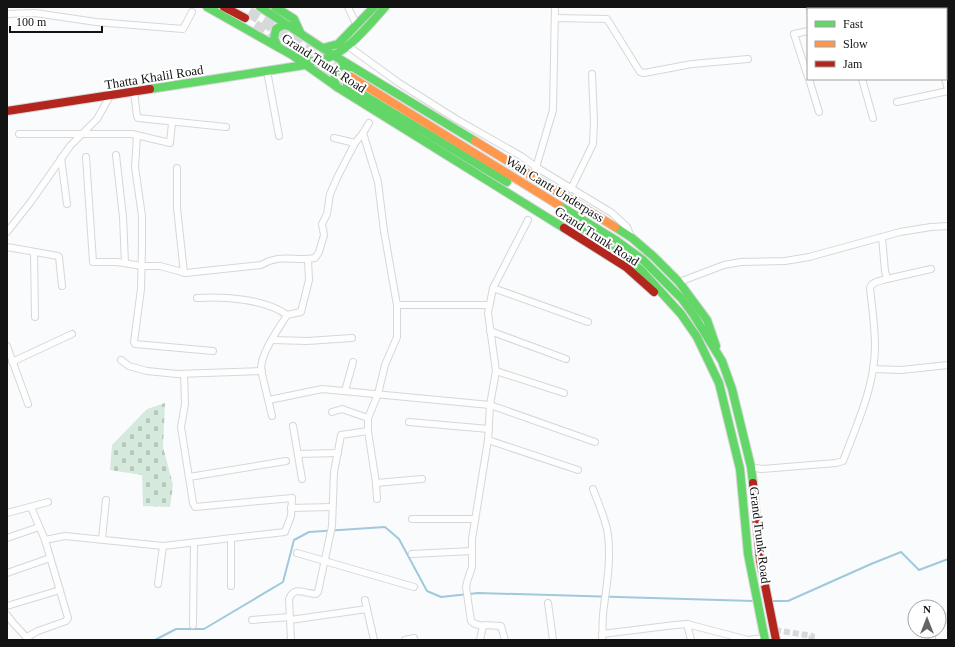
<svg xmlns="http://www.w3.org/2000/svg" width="955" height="647" viewBox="0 0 955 647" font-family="'Times New Roman',serif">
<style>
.cemetery{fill:url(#cemetery-stones)}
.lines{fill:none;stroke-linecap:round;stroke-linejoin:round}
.stream{stroke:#a0c9dc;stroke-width:2}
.street-tunnel{stroke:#d7d8d9;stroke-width:6;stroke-dasharray:6 3;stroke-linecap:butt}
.highway-tunnel{stroke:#d7d8d9;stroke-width:11;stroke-dasharray:11 5.5;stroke-linecap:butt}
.street-casing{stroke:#d6d7d8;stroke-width:8}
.fast-casing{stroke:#d6d7d8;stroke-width:10}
.slow-casing{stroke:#d6d7d8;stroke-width:10}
.jam-casing{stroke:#d6d7d8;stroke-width:10}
.street{stroke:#fefeff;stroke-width:6}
.fast{stroke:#63d668;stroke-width:8}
.slow{stroke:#ff974d;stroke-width:8}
.jam{stroke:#b3261e;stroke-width:8}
.labels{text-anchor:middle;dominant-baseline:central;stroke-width:4;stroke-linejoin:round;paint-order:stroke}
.street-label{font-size:13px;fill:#131314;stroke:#fff}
</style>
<defs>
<pattern id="cemetery-stones" width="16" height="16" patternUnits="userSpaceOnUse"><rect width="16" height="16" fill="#d5eadd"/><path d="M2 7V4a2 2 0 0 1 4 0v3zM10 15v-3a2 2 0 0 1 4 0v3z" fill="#b6c8bd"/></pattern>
</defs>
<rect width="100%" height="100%" fill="#fafbfc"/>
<path class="cemetery" d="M165,403L163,447L173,485L170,507L143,506L142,475L110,470L112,445L147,409Z"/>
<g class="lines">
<g class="stream">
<path d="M771,601H788L871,564L901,552L919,570L948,559"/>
<path d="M155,640L176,629H204L283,582L294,540L309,532L385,527L399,539L427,591L441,597L478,593L753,601"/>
</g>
<path class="street-tunnel" d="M775,630L812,636L811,640"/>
<g class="highway-tunnel">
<path d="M249,12L351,77"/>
<path d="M255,25L347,85"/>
</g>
<g class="street-casing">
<g id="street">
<path d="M348,7L357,26"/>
<path d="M809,7L810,9"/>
<path d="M839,7L840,9"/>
<path d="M931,7V9"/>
<path d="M909,9L917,7"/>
<path d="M7,14L35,13L96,22L183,29L192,12"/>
<path d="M555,18L607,19L640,72L644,73L692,64L748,59"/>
<path d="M808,31L794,34L808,77"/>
<path d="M946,36H948"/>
<path d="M348,46L399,83L456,119L521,156L536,167L612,213L627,227L631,237"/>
<path d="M267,71L279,136"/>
<path d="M809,79L819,112"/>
<path d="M862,79L873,118"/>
<path d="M945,79L948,89"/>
<path d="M134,92L137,116L138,118L226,127"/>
<path d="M897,102L948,91"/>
<path d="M369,123L363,133L378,182L384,231L397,305V337L385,365L378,394L368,418V431L376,483L377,499"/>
<path d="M19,134H132L170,143L172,123"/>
<path d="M137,136L135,167L142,216V247L141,289L134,342L135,344L213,351"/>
<path d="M334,138L355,143"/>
<path d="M116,155L123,217L125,263"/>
<path d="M86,157L93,262H117L142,266H160L186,273L261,265C281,253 295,262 315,258L319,252L324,235L322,224L327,214L330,194L337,178L355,143L363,133"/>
<path d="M61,158L67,204"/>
<path d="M177,168V208L184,273"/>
<path d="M535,171L553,110L555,7"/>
<path d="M571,189L593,144L594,122L592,74"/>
<path d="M528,220L493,288L488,313L496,371L490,405L488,440L578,470"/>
<path d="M7,232L30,203L70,146L97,119L110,96"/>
<path d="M7,247L58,256L59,257L62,286"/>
<path d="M34,252L35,317"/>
<path d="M887,279L931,269"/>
<path d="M679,282L724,265L741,262L785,261L809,257L900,232L931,227L948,226"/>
<path d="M493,288L588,322"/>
<path d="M197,298C222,296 266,299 287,315"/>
<path d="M397,305H489"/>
<path d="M490,331L566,359"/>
<path d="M272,340L307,341L352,338"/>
<path d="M7,346L28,404"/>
<path d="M121,360L129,366L147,371L177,374L262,371"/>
<path d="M12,362L72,334"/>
<path d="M873,369L901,370L948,365"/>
<path d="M496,371L564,393"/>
<path d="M345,391L353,362"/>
<path d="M269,400L322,389L490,405L595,442"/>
<path d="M332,412L342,409L368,418"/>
<path d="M272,416L261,370C261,352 278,330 287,315L301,312L309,280L308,260"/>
<path d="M409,422L489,429"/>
<path d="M293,426L302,479"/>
<path d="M298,454L338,453"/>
<path d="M751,467L761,469L836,463L843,461C857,424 875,386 875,346C875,327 872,307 870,288C872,281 881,281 887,279L885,271L882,237"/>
<path d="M189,477L286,461"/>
<path d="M376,483L422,479"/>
<path d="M593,489C598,503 606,519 608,535C611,559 607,583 604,606C602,617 603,629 602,640"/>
<path d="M291,508L332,507"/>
<path d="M7,513L48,502"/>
<path d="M412,519H475"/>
<path d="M7,538L39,527"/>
<path d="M231,538V586"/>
<path d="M102,539L106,500"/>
<path d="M45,540L65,536L163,546L285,532L291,516L292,498L195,507L193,503L181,427L185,404L184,374"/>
<path d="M297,553L414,587"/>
<path d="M412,554L472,551"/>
<path d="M7,573L50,558"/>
<path d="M158,584L163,546"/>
<path d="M365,600L374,640"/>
<path d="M548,603L553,640"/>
<path d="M7,606L60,590"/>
<path d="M7,615L14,624L29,640"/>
<path d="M252,620L290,617"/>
<path d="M290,620L367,609"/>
<path d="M939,623L948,617"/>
<path d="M687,624L691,640"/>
<path d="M193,625L194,543"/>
<path d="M483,626L475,624L471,621L466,587L467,582L472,567V539L488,440"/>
<path d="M602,634L675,625L687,624L748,640L764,638"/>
<path d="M27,637L38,631L66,621L68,618L45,540L31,507"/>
<path d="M291,640L289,599C295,585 304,594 316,594L318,592L332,526L334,472L341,435L368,431"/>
<path d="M405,640L414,638"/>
<path d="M480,640L483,626L485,625L501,626L505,640"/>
<path d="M932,640V631"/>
</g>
</g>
<g class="fast-casing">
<g id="fast">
<path d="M207,7L292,55L337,87L564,228"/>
<path d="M260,7L333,55L475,141"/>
<path d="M275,7L294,19L300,32"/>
<path d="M278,47L274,38L276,29L283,25L290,26"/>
<path d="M323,48L338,44L374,7"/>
<path d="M299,58C305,60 311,62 317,61C344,57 368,26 385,7"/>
<path d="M347,85L507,182"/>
<path d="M337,87C333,79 333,71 342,66L351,67"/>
<path d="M150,89L305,65"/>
<path d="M560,206L617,241L643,260L682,299L693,314L722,361L732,389L751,467L753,483"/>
<path d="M615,227L632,238L653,256L679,282L707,320L716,346"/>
<path d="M586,231L620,253L640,269L681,314L697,337L719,383L740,469L748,554L765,640"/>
</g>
</g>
<g class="slow-casing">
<g id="slow">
<path d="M351,77L560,206"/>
<path d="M475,141L615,227"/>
</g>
</g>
<g class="jam-casing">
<g id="jam">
<path d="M224,7L245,18"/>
<path d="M7,111L150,89"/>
<path d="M564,228L626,267L654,292"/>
<path d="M753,483L760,560L776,640"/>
</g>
</g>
<use href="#street" class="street"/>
<use href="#fast" class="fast"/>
<use href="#slow" class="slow"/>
<use href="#jam" class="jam"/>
</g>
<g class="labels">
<g class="street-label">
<text transform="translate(324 63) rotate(33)">Grand Trunk Road</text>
<text transform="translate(154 77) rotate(-9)">Thatta Khalil Road</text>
<text transform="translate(555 189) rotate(32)">Wah Cantt Underpass</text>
<text transform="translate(597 236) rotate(33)">Grand Trunk Road</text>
<text transform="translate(760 535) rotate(83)">Grand Trunk Road</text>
</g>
</g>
<rect width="955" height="647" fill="none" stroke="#131314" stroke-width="16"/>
<rect x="807" y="8" width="140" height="72" fill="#ffffff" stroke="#a1a1a1"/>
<rect x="815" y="21" width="20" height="6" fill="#63d668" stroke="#a1a1a1"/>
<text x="843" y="28" font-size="12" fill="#131314">Fast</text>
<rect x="815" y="41" width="20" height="6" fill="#ff974d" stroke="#a1a1a1"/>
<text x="843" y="48" font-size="12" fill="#131314">Slow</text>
<rect x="815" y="61" width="20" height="6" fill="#b3261e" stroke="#a1a1a1"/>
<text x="843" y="68" font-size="12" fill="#131314">Jam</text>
<g transform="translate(927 619)"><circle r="19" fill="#ffffff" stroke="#a1a1a1"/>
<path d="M0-3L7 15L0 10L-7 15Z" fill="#646465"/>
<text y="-6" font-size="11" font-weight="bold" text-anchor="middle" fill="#131314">N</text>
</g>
<path d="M10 26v6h92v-6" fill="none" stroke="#131314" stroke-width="2"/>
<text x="16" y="26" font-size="12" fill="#131314" stroke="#ffffff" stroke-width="3" paint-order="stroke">100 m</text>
</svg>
